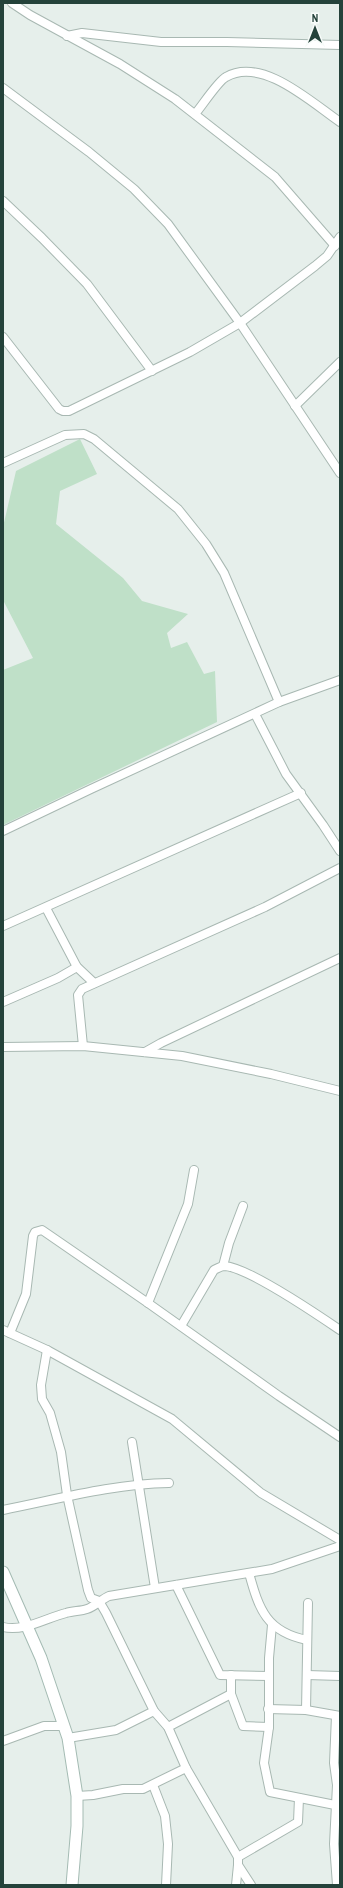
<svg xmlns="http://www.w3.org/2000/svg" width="343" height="1888" viewBox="0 0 343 1888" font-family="'Archivo Narrow',sans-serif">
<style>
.green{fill:#bfe0c8}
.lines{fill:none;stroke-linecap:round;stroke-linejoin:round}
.street-casing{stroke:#a8b8b2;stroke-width:10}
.secondary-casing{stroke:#a4bbb3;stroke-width:13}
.street{stroke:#fff;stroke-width:8}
.secondary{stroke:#fff;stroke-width:11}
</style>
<rect width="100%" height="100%" fill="#e6efeb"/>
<path class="green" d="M80,439L97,474L60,491L56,524L123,578L142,601L188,614L167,633L171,648L187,642L204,674L215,671L217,722L3,825V670L33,658L3,600V527L16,471Z"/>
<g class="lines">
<g class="street-casing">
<g id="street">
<path d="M12,3L30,15L120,64L175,99L275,177L335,246"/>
<path d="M67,36L82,33L161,42H227L340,45"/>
<path d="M3,88L89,152L134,189L168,224L240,323L340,473"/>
<path d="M195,114C202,106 218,81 226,77C262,56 312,103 340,122"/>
<path d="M3,201L42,238L87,284L152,371"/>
<path d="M3,337L59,409L63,411H69L190,352L240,323L315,266L327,256L340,237"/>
<path d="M295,406L340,362"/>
<path d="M3,463L65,435L84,434L94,439L178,509L206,544L224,573L279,702"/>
<path d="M255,714L286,774L323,825L340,851"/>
<path d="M3,831L91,789L279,702L340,680"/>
<path d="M46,908L77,967L94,983"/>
<path d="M3,926L301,793"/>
<path d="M3,1002L58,978L77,967"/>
<path d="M83,1046L78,995L82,989L265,907L340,868"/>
<path d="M3,1047L83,1046L182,1056L271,1074L340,1091"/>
<path d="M145,1052L161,1043L340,958"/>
<path d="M223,1266L229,1243L243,1206"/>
<path d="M148,1303L188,1204L194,1170"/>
<path d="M181,1326L214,1270C218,1268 221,1266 225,1266C249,1268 318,1315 340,1330"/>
<path d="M3,1330L47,1350L172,1419L261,1493L340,1540"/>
<path d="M10,1333L26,1294L33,1236L35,1232L42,1230L148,1303L279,1396L340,1437"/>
<path d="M47,1350L41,1385L42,1399L50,1413L61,1452L67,1495L88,1590L91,1598L99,1601L106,1613L154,1711L168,1727L186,1768L238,1857V1865L251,1885"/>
<path d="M132,1442L155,1588"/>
<path d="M3,1510C59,1499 112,1484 169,1483"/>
<path d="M249,1573C259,1610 267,1632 307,1640"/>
<path d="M176,1585L220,1675L269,1676"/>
<path d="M272,1625L269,1658V1727L264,1763L270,1792L335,1805"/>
<path d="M3,1627C24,1632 46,1618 66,1613C73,1611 81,1611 87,1609C94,1607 102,1599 109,1596L272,1569L340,1546"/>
<path d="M231,1675V1694L243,1726L269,1727"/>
<path d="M307,1675L340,1676"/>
<path d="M268,1709L306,1710L340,1716"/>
<path d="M306,1710L308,1603"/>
<path d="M336,1716L334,1763L337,1785L334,1844L337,1885"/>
<path d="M168,1727L231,1694"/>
<path d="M68,1738L116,1730L154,1711"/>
<path d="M3,1741L44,1726H64"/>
<path d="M153,1785L165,1816L168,1844L166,1885"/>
<path d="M77,1796L93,1795L123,1789H143L186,1768"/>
<path d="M238,1857L298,1822L299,1798"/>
<path d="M236,1885L238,1865"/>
</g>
</g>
<g class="secondary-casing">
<path id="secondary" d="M3,1572L41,1658L68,1738L77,1796V1826L72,1885"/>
</g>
<use href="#street" class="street"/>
<use href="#secondary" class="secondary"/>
</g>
<rect width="343" height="1888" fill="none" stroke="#24423a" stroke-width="8"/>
<g transform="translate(315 28)" stroke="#f7fbf9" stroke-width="3" paint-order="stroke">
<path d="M0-3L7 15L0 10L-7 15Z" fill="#24423a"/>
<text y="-6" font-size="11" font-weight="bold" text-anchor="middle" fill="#24423a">N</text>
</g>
</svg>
